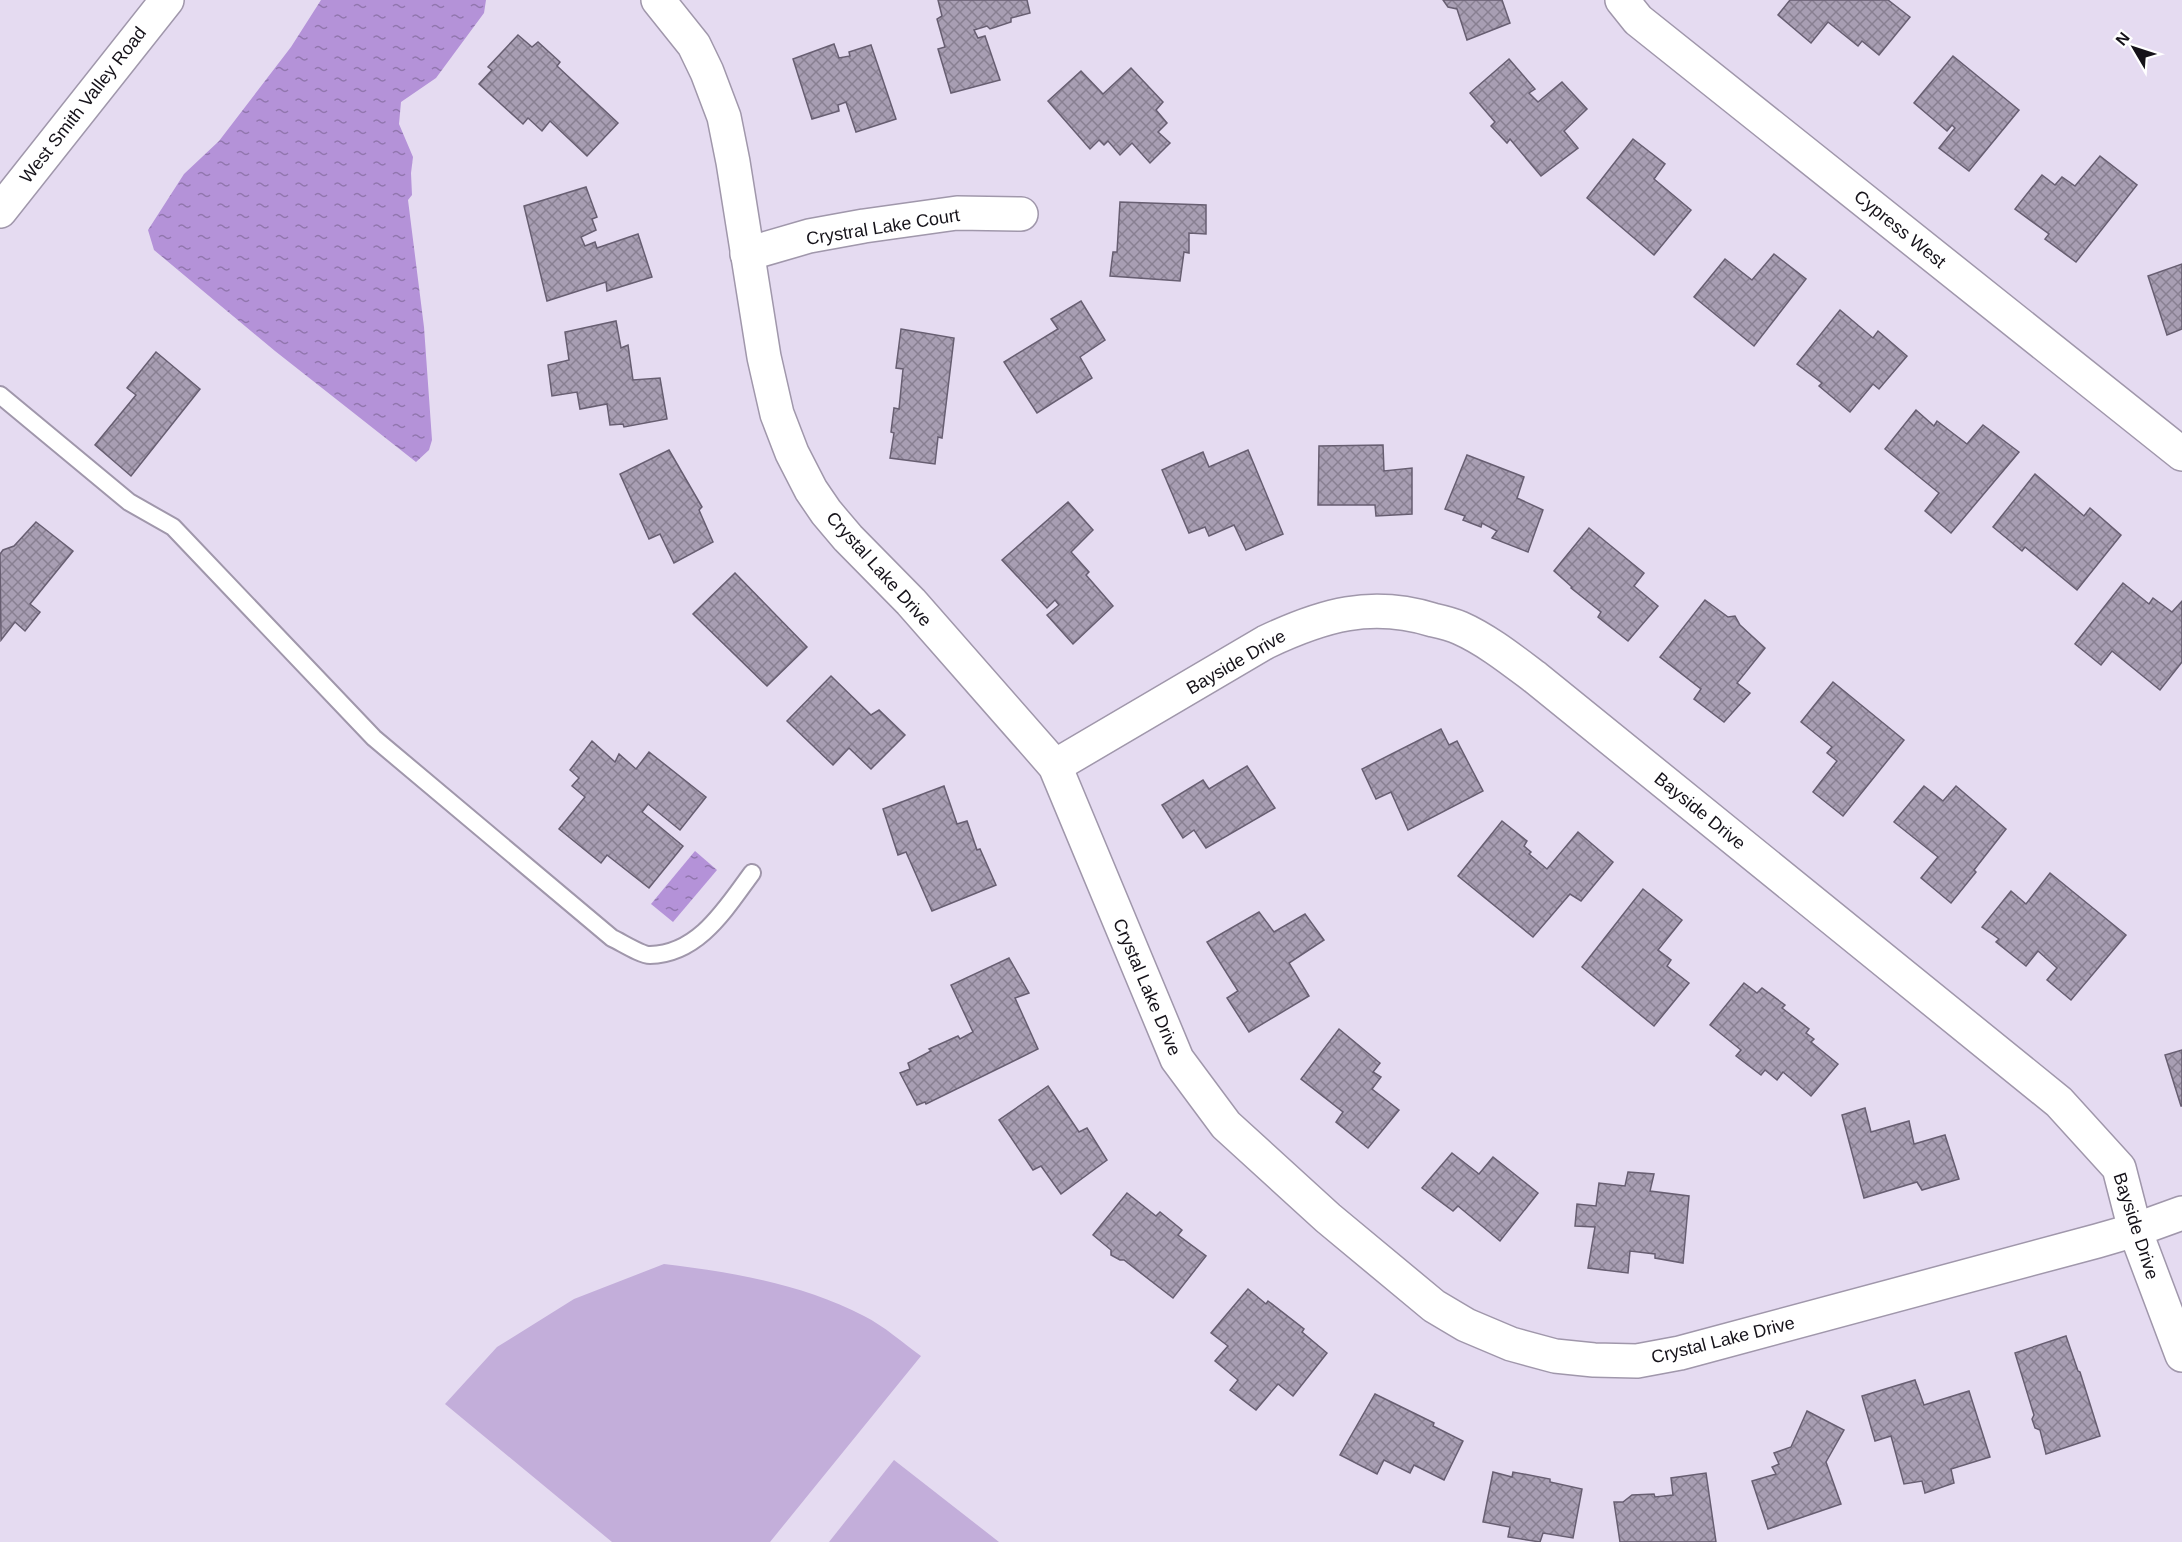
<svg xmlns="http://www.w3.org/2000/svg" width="2182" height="1542" viewBox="0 0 2182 1542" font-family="Arial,sans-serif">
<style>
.park{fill:#c3aeda}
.water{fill:url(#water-ripples)}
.building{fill:url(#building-cross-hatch);stroke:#675e71;stroke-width:1.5}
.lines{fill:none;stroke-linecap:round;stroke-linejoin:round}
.lane-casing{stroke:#a097ab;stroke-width:20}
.street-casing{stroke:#a097ab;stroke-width:36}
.secondary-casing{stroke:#a097ab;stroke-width:36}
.lane{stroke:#fff;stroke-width:16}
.street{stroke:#fff;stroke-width:33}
.secondary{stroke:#fff;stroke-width:33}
.labels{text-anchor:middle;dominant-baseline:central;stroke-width:6;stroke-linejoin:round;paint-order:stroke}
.street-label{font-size:18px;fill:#151219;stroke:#fff}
</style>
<defs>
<pattern id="water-ripples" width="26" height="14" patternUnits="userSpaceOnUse" patternTransform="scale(1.5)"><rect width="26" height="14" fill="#b492d8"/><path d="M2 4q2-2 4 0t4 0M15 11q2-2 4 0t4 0" fill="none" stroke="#9176ae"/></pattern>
<pattern id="building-cross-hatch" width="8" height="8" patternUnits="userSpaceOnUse" patternTransform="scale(1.5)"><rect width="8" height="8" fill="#a89eb3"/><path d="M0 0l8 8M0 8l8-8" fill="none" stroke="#887f91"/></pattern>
</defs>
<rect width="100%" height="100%" fill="#e5dbf1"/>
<g class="park">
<path d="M664,1264C732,1272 803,1284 864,1316C884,1326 903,1343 921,1356L770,1542H612L445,1404L497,1347L574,1299Z"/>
<path d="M894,1460L999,1542H829Z"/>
</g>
<g class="water">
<path d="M321,0H486L484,13L436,78L401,102L399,124L413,157L411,173L412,195L408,200L424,327L432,440L429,450L416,462L275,351L154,250L148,230L184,174L219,141L291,47Z"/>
<path d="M695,851L717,870L673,922L651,904Z"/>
</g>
<g class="building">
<path d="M938,0H1027L1030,13L1011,18V22L990,29L987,26L974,30L978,38L985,36L1000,80L951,93L938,49L945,47L937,19L942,16Z"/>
<path d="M1443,0H1502L1510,23L1467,40L1457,9L1448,7Z"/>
<path d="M1790,0H1888L1910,17L1879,55L1862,41L1858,46L1828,22L1811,43L1778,15Z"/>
<path d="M518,35L532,47L538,42L560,62L557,66L618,123L587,156L550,121L542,131L528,118L523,124L479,84L492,70L488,67Z"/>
<path d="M834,44L839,58L850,56L849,52L871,45L896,119L856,132L846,102L838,105L839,111L812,119L793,59Z"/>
<path d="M1953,56L2019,110L1969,171L1939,148L1955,128L1952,125L1947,131L1914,103Z"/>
<path d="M1509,59L1535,89L1529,93L1538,102L1562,82L1587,109L1564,131L1578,148L1541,176L1510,139L1507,143L1491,126L1495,122L1470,93Z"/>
<path d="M1131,68L1163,102L1156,110L1167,123L1158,132L1170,143L1150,163L1132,143L1120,155L1108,141L1104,145L1099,140L1090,149L1048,101L1081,71L1103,94Z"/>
<path d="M1633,139L1665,164L1654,179L1691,210L1654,255L1587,198Z"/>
<path d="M2100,156L2137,185L2076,262L2045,239L2049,234L2015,209L2042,175L2055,185L2062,177L2075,186Z"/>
<path d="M586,187L597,217L592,219L596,230L581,237L585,246L595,242L597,248L638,234L652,277L607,291L606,282L547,301L524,206Z"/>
<path d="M1120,202L1206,205V234L1189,233V253L1184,252L1180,281L1110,276L1113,252H1117Z"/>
<path d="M1774,254L1806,279L1754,346L1694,297L1725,259L1752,280Z"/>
<path d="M2182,264V329L2167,335L2148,276Z"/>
<path d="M1081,301L1105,340L1080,357L1092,378L1037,413L1004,362L1058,329L1051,319Z"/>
<path d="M1840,310L1873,338L1878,331L1907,356L1879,389L1873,384L1850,412L1819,386L1822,383L1797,364Z"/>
<path d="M616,321L621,348L628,345L633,380L660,378L667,419L624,427L623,424L610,425L607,404L580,409L577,392L552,396L548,365L569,360L565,332Z"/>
<path d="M901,329L954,338L942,438L938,437L935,464L890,458L894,433L891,432L894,408L899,409L903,369L896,368Z"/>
<path d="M156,352L200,389L131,476L95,445L136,395L127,388Z"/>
<path d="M1916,410L1934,426L1937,421L1967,444L1983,425L2019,452L1951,533L1925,511L1939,493L1885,449Z"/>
<path d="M1383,445L1384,471L1412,468V514L1376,516L1375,505H1318L1319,446Z"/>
<path d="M669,450L702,507L699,510L713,542L674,563L660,534L649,539L620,474Z"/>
<path d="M1248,450L1283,534L1246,550L1234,525L1209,536L1205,527L1189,533L1162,470L1203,452L1209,467Z"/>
<path d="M1467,455L1524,477L1517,498L1543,510L1528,552L1492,538L1497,531L1482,523L1481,527L1463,520L1465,516L1445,509Z"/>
<path d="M2035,474L2084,516L2090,508L2121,535L2077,590L2025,547L2022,551L1993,527Z"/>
<path d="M1068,502L1093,530L1071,552L1089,572L1086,575L1113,606L1073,644L1047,615L1059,605L1055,600L1047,608L1002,560Z"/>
<path d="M36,522L73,551L30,604L40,612L25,631L15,622L1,640L0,554L3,550L14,546Z"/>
<path d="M1589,528L1644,573L1634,586L1658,606L1628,641L1598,617L1601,612L1571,588L1572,587L1554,571Z"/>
<path d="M735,573L807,647L767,686L693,614Z"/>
<path d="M2123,583L2149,604L2153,598L2172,612L2182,601V662L2160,690L2112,651L2101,665L2075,644Z"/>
<path d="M1705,600L1728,617L1735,616L1740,625L1765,648L1737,683L1750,693L1724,722L1694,699L1701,689L1660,657Z"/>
<path d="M831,676L871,715L879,710L905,735L871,769L849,748L833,765L787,721Z"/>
<path d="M1833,682L1904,740L1843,816L1813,792L1837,761L1827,753L1832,747L1801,722Z"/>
<path d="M1441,729L1449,745L1457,741L1483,791L1408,830L1391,792L1376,799L1362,769Z"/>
<path d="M592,741L615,762L619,754L636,769L649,752L706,797L680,830L648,804L642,812L683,846L649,888L607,855L601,863L559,829L585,797L572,786L579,778L570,770Z"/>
<path d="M1247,766L1275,808L1206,848L1194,830L1183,838L1162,805L1203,780L1209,789Z"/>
<path d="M944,786L957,824L967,821L977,850L980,849L996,885L932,911L906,852L898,855L883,809Z"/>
<path d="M1924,786L1943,801L1956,786L2006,829L1974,870L1976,872L1951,903L1921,878L1938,857L1894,822Z"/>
<path d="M1502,821L1527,841L1524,846L1531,852L1529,854L1547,869L1578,832L1613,862L1581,901L1570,894L1533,937L1458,876Z"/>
<path d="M2050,873L2126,935L2071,1000L2047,980L2057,968L2038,951L2026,966L1996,942L1999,939L1982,927L2011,891L2026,904Z"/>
<path d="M1643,889L1682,920L1658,950L1671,960L1667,966L1689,983L1654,1026L1582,967Z"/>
<path d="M1259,912L1274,932L1305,914L1324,940L1289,963L1309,996L1249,1032L1227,998L1238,991L1207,942Z"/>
<path d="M1009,958L1029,993L1015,998L1038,1049L926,1104L925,1102L917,1105L900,1073L910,1069L908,1063L931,1051L929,1049L958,1036L960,1039L973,1032L951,985Z"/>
<path d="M1744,983L1757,993L1762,988L1785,1005L1782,1008L1809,1029L1806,1033L1814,1039L1811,1042L1838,1064L1811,1096L1783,1072L1777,1080L1765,1070L1761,1075L1736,1056L1741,1050L1710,1025Z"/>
<path d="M1339,1029L1380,1063L1373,1072L1381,1077L1372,1089L1399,1110L1368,1148L1336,1122L1343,1112L1301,1079Z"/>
<path d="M2182,1050V1106H2181L2165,1055Z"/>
<path d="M1048,1086L1079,1132L1087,1128L1107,1160L1061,1194L1041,1166L1033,1170L999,1120Z"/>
<path d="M1865,1108L1871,1132L1909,1121L1914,1144L1945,1135L1959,1179L1922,1190L1917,1182L1864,1198L1842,1115Z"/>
<path d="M1452,1153L1479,1174L1493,1157L1538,1193L1500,1241L1458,1206L1453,1211L1422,1188Z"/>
<path d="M1628,1172L1654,1174L1650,1191L1689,1196L1683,1263L1655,1258V1254L1630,1251L1628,1273L1588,1268L1595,1227L1575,1226L1577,1204L1596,1206L1599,1183L1625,1186Z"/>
<path d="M1127,1193L1156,1216L1160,1212L1182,1230L1178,1235L1206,1256L1173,1298L1124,1260H1120L1111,1255V1250L1093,1235Z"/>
<path d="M1248,1289L1266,1304L1268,1301L1304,1329L1302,1332L1327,1353L1293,1396L1278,1384L1256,1410L1230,1390L1238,1380L1215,1361L1228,1346L1211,1333Z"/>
<path d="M2066,1336L2078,1371L2080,1372L2100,1436L2046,1454L2040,1430L2035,1428L2032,1419L2034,1415L2015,1353Z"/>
<path d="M1915,1380L1924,1405L1969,1391L1990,1457L1951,1469L1954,1483L1925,1493L1922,1481L1904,1484L1891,1436L1875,1441L1862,1396Z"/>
<path d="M1375,1394L1434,1423L1433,1426L1463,1441L1444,1480L1414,1465L1410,1473L1384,1460L1377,1474L1340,1455Z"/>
<path d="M1807,1411L1844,1430L1826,1462L1841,1504L1768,1529L1752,1481L1776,1474L1772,1467L1779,1464L1774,1453L1791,1447Z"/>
<path d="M1493,1472L1512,1477L1513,1472L1550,1479V1482L1582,1489L1573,1538L1543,1533L1540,1542L1508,1537L1510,1527L1483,1522Z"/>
<path d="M1706,1473L1716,1542H1620L1614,1502H1623L1632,1495L1654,1494L1655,1497L1673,1495L1671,1478Z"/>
</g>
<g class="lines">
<g class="lane-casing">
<path id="lane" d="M0,395L129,502L173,527L374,738L612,938C621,942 641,955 650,955C699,954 726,908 752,873"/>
</g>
<g class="street-casing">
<g id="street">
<path d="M658,0L694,45L707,72L724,117L733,162L764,357L777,414L792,453L811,490L826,512L848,538L911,602L1055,766L1177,1059L1226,1125L1328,1218L1434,1306L1466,1325L1511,1344L1555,1356L1594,1360L1637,1361L1680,1353L2097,1241L2135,1230L2182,1213"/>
<path d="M1622,0L1638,20L2182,454"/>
<path d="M747,254L809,236L864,226L957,213L1021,214"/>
<path d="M1055,766L1266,642C1323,615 1371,601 1433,620C1442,622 1451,624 1460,628C1487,640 1512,660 1536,678L2059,1102L2119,1168L2135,1230L2182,1355"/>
</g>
</g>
<g class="secondary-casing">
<path id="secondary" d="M0,211L167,0"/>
</g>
<use href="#lane" class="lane"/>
<use href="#street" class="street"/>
<use href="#secondary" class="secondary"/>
</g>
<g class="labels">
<g class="street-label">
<text transform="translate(83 105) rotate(-52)">West Smith Valley Road</text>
<text transform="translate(883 227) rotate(-9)">Crystral Lake Court</text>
<text transform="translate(1900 229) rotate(39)">Cypress West</text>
<text transform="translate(879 569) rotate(48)">Crystal Lake Drive</text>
<text transform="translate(1236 662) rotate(-30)">Bayside Drive</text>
<text transform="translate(1700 811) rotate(39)">Bayside Drive</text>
<text transform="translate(1147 987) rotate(67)">Crystal Lake Drive</text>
<text transform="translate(2136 1226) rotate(72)">Bayside Drive</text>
<text transform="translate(1723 1340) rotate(-14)">Crystal Lake Drive</text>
</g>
</g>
<g transform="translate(2134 48) rotate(309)" stroke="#ffffff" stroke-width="4.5" paint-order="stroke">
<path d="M0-4.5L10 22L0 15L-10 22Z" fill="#151219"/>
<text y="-9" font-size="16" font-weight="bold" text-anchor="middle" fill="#151219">N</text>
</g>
</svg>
